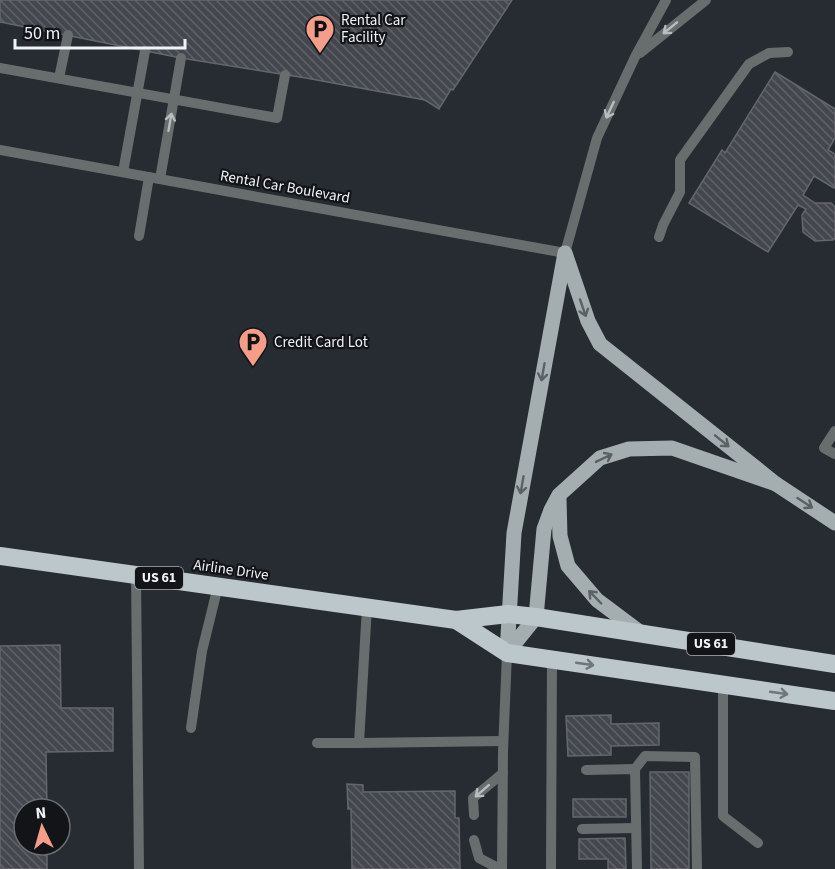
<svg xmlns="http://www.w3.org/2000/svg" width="835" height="869" viewBox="0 0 835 869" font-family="'Source Sans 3',sans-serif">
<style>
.building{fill:url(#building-back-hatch);stroke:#64666e;stroke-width:1.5}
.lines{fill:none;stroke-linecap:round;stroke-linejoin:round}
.lane{stroke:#686d6e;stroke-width:10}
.primary{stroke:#a4aeb1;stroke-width:15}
.highway{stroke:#bcc7cb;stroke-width:18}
.oneway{stroke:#b9bdc0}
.oneway2{stroke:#5b6164}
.oneway3{stroke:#70767a}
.labels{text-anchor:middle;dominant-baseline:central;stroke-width:4.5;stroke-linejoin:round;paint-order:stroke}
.shield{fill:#121417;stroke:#adb0b4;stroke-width:1.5}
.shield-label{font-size:14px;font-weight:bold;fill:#eff3f7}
.poi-label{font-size:15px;fill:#eff3f7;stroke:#121417;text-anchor:start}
.street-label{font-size:15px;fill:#eff3f7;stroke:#121417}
</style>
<defs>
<pattern id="building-back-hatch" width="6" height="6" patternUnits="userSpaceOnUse" patternTransform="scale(1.5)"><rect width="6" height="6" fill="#45474f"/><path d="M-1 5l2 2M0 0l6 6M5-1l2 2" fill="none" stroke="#606269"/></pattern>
</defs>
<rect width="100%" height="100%" fill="#262c32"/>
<g class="building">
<path d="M0,0H512L453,90L451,89L439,109L425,100L306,78L181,58L0,22Z"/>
<path d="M775,72L835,109V138L828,150L835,154V187L834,188L814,176L803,195L815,203H831L835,207V238L833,240L815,241L803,232L802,215L806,209L798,205L768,252L689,203L722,150L725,153Z"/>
<path d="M60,645L61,708H113V751L46,752L47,809H24V845H47V869H0V646Z"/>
<path d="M611,715V724L659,723V745L611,746V755L568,756L566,716Z"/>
<path d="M650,772H689V869H651Z"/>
<path d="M347,784L363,785V792L455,791V818H459L460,869H352L351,809H348Z"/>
<rect x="573" y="799" width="53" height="18"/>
<path d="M625,838L626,869H608V859H579V839Z"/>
</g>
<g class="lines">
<g class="lane">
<path d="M640,53L706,0"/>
<path d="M0,68L277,118L285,75"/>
<path d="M59,78L68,35"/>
<path d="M0,150L565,253L597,138L635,57L666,0"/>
<path d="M123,172L145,51"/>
<path d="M160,179L181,58"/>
<path d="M139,236L149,177"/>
<path d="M659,237L663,225L680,192V160L749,64L769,53L788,52"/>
<path d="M835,431L824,448L835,454"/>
<path d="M136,575L139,869"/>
<path d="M367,607L359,743L503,741"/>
<path d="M723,685V816L758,843"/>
<path d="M191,728L202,651L218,586"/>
<path d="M317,743H359"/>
<path d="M635,769L645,756L695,757L697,869"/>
<path d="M586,770L635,769L637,869"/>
<path d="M474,815L473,798L503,773"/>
<path d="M582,829L636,828"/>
<path d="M474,840L479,858L500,869"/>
<path d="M502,869L503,751L507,653"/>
<path d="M551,869L552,659"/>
</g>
<g class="primary">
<path d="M566,256L588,321L600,344L776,484L835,523"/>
<path d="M559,499L560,536L568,566L597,600L641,633"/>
<path d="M507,653L536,617L544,529L551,510L559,495L600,458L629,449L672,448L776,484"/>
<path d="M507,653L514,533L565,253"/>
</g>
<g class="highway">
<path d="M0,556L456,620L508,614L536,617L835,664"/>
<path d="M456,620L507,653L835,701"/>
</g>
</g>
<defs><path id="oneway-shaft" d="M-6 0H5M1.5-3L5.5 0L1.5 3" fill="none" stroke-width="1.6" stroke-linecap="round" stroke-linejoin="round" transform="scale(1.5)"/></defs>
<g class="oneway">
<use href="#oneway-shaft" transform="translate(670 28) rotate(141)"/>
<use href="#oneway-shaft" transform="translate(610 110) rotate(115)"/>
<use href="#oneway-shaft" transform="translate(170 122) rotate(-80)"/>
<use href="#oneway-shaft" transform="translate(482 791) rotate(139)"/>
</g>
<g class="oneway2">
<use href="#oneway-shaft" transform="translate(583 308) rotate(71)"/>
<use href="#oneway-shaft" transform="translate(543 372) rotate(100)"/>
<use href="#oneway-shaft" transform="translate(722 441) rotate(39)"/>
<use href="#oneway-shaft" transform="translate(604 458) rotate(-26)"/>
<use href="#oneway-shaft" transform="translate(522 485) rotate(100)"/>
<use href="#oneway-shaft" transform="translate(805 503) rotate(33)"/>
<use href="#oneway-shaft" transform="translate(595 597) rotate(-134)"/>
</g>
<g class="oneway3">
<use href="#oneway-shaft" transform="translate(585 664) rotate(8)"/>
<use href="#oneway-shaft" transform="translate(779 693) rotate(8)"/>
</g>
<defs>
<g id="parking-pin" transform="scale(1.5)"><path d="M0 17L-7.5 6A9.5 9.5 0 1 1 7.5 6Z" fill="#f49e89" stroke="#121417"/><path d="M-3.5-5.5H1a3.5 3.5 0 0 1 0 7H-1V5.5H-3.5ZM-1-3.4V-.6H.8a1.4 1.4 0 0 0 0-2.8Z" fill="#111"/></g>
</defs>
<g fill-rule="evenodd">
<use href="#parking-pin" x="320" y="29"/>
<use href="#parking-pin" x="253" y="342"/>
</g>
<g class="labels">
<g class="shield">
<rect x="135" y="567" width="48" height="22" rx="4.5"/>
<rect x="687" y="633" width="48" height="22" rx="4.5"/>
</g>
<g class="shield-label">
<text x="159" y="578">US 61</text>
<text x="711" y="644">US 61</text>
</g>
<g class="poi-label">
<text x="341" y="20">Rental Car<tspan x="341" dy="17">Facility</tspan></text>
<text x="274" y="342">Credit Card Lot</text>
</g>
<g class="street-label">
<text transform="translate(285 187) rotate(10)">Rental Car Boulevard</text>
<text transform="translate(231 570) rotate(8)">Airline Drive</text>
</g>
</g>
<g transform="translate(42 827) rotate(355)"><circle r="28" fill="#121417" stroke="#6a6d71" stroke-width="1.5"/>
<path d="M0-4.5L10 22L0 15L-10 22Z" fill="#f49e89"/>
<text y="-9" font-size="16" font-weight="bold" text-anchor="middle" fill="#eff3f7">N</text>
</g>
<path d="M15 39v9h170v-9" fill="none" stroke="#eff3f7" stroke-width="3"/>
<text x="24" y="39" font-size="18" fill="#eff3f7" stroke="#121417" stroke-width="4.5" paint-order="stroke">50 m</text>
</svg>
